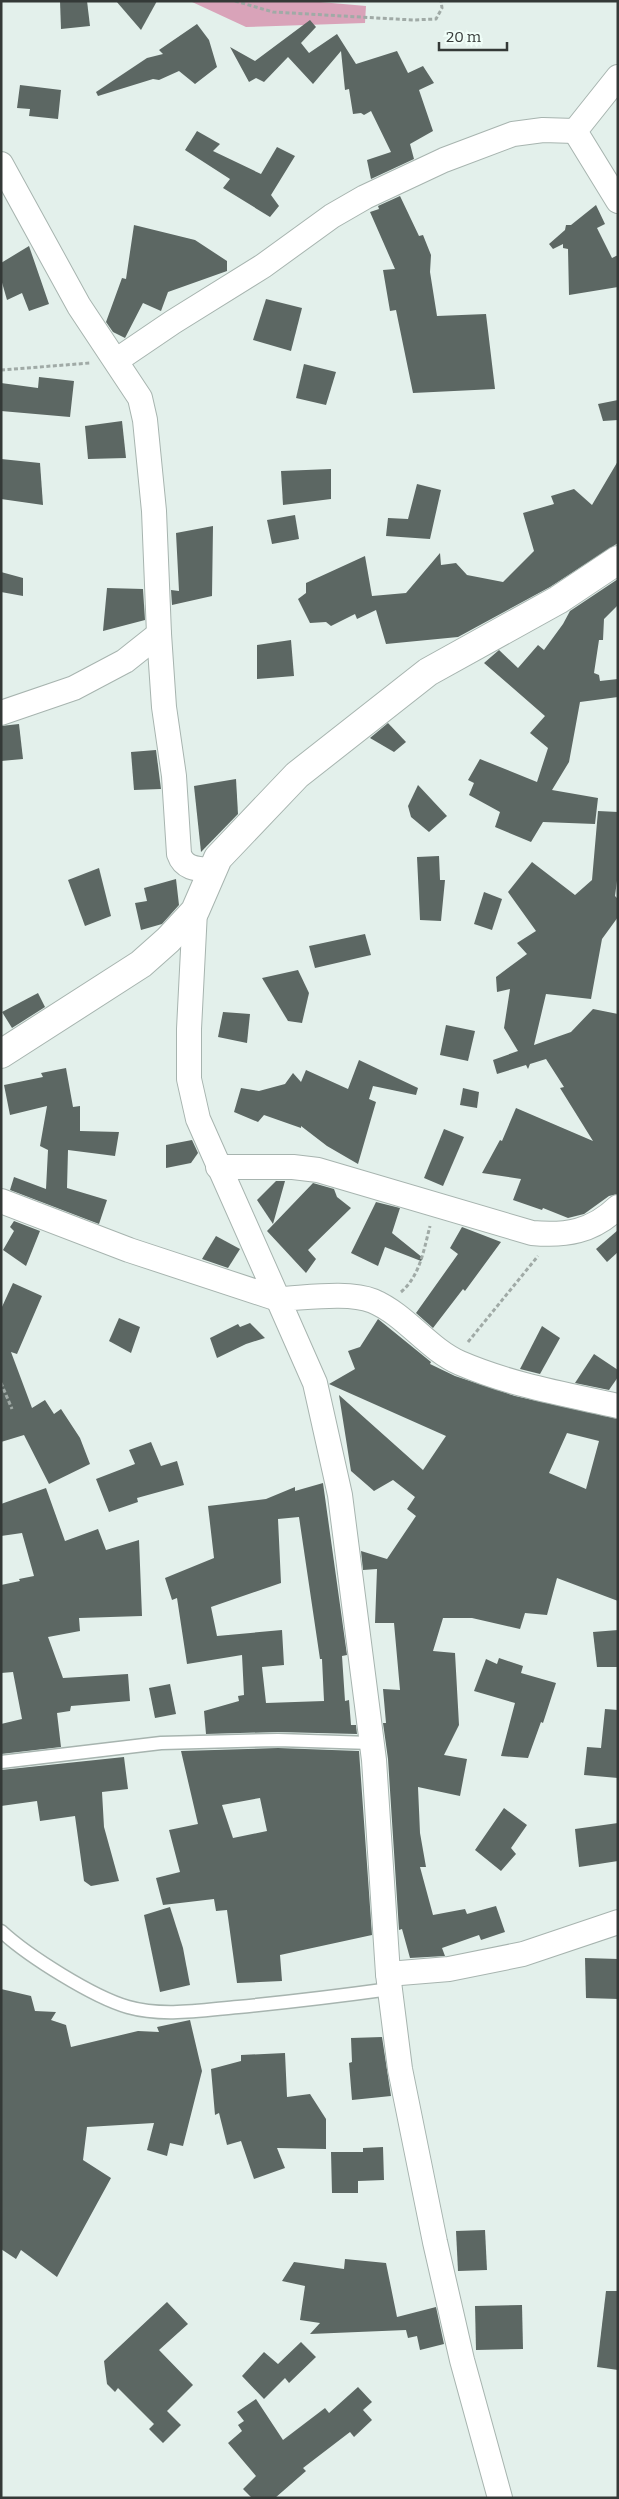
<svg xmlns="http://www.w3.org/2000/svg" width="619" height="2499" viewBox="0 0 619 2499" font-family="Bitter,serif">
<style>
.forest{fill:#d9a3b9}
.building{fill:#5c6763;fill-rule:evenodd}
.lines{fill:none;stroke-linecap:round;stroke-linejoin:round}
.service-casing{stroke:#a7b4af;stroke-width:15}
.minor-casing{stroke:#a7b4af;stroke-width:26}
.tertiary-casing{stroke:#a7b4af;stroke-width:30}
.path{stroke:#a0aaa6;stroke-width:3;stroke-dasharray:4 2.5;stroke-linecap:butt}
.service{stroke:#fff;stroke-width:12}
.minor{stroke:#fff;stroke-width:24}
.tertiary{stroke:#fff;stroke-width:28}
</style>
<rect width="100%" height="100%" fill="#e3f0eb"/>
<path class="forest" d="M190,1H309L366,6L365,23L246,27Z"/>
<g class="building">
<path d="M60,1H87L90,26L61,29Z"/>
<path d="M116,1H157L141,30Z"/>
<path d="M310,20L316,27L301,43L309,53L337,34L356,64L397,51L408,73L423,66L434,83L419,90L433,131L410,144L414,159L371,179L367,160L391,152L371,111L364,115L361,113L353,114L349,89L345,90L341,51L313,84L288,57L264,82L256,78L249,82L230,47L255,61Z"/>
<path d="M197,24L209,40L217,67L195,84L179,71L159,80L153,79L98,96L96,92L147,58L163,54L159,50Z"/>
<path d="M20,85L61,90L58,119L29,116L30,109L17,108Z"/>
<path d="M197,131L220,144L213,151L261,174L277,147L295,156L271,195L279,206L270,217L223,188L230,179L185,150Z"/>
<path d="M400,196L419,236L423,235L431,255L430,272L437,316L486,314L495,389L413,393L396,310L390,311L383,270L395,269L370,212L379,209L378,206Z"/>
<path d="M596,205L605,224L597,228L612,258L618,255V287L569,295L568,249L563,248V244L553,249L549,244L565,230L566,225H571Z"/>
<path d="M134,225L195,240L227,261V271L168,292L161,311L143,303L125,338L113,332L106,322L122,278L126,279Z"/>
<path d="M29,246L49,304L29,311L22,293L7,300L1,279V263Z"/>
<path d="M266,299L302,308L291,351L253,340Z"/>
<path d="M304,364L336,372L326,405L296,398Z"/>
<path d="M39,377L74,381L70,417L1,411V383L38,388Z"/>
<path d="M618,400V420L603,421L598,404Z"/>
<path d="M122,421L126,458L88,459L85,426Z"/>
<path d="M1,459L40,463L43,505L1,499Z"/>
<path d="M618,461V543L550,587L458,637L386,644L376,610L357,619L355,614L331,626L326,622L310,623L298,599L306,593V583L365,556L372,596L406,593L440,553L441,565L456,563L467,575L503,582L534,551L523,513L554,504L551,496L574,489L592,505Z"/>
<path d="M331,469V499L283,505L281,471Z"/>
<path d="M417,484L441,490L430,539L386,536L388,518L408,519Z"/>
<path d="M295,515L299,539L272,544L267,520Z"/>
<path d="M213,526L212,596L172,605L171,590L179,591L176,533Z"/>
<path d="M1,572L23,578V596L1,592Z"/>
<path d="M618,579V605L604,619L603,640H599L594,673L599,675L600,681L618,679V697L580,702L569,762L552,790L598,798L595,824L543,822L531,842L495,827L500,812L469,795L474,783L468,780L480,759L537,782L548,748L530,733L545,716L484,663L499,650L518,668L538,645L544,650L563,624L570,611Z"/>
<path d="M107,588L143,589L145,620L103,631Z"/>
<path d="M291,640L294,676L257,679V645Z"/>
<path d="M388,723L406,742L394,752L370,738Z"/>
<path d="M19,724L23,759L1,761V726Z"/>
<path d="M156,750L161,789L134,790L131,752Z"/>
<path d="M236,779L238,814L201,852L194,786Z"/>
<path d="M418,785L447,816L429,832L411,817L408,806Z"/>
<path d="M598,811L618,812V873L615,896L618,899V917L602,939L591,999L546,994L534,1045L571,1032L593,1009L618,1014V1194L609,1196L584,1214L568,1218L543,1208L542,1210L513,1200L521,1179L482,1173L500,1140L502,1141L516,1108L593,1141L560,1088L564,1087L546,1059L530,1064L528,1069L526,1065L497,1074L493,1060L518,1051L504,1028L510,989L497,992L496,977L527,954L517,943L536,931L508,892L532,862L575,895L592,880Z"/>
<path d="M439,856L440,880H445L441,921L420,920L417,857Z"/>
<path d="M99,868L111,916L85,926L68,880Z"/>
<path d="M176,879L179,905L162,924L141,930L135,903L147,901L144,888Z"/>
<path d="M484,892L502,899L492,930L474,924Z"/>
<path d="M365,934L371,955L315,968L309,946Z"/>
<path d="M298,970L309,993L302,1023L288,1021L262,978Z"/>
<path d="M38,993L45,1007L12,1028L2,1012Z"/>
<path d="M223,1012L250,1014L247,1043L218,1037Z"/>
<path d="M446,1025L475,1031L468,1061L440,1055Z"/>
<path d="M359,1060L418,1088L416,1095L373,1086L369,1099L376,1102L358,1164L327,1146L301,1126V1128L264,1115L258,1122L234,1112L241,1088L259,1091L285,1084L293,1073L301,1082L306,1070L348,1089Z"/>
<path d="M66,1068L73,1107L80,1106V1131L119,1132L115,1156L68,1150L67,1188L107,1200L99,1224L10,1190L14,1177L46,1189L48,1150L40,1146L47,1106L10,1115L4,1085L43,1077L41,1073Z"/>
<path d="M463,1088L479,1092L477,1108L460,1105Z"/>
<path d="M444,1129L464,1137L443,1186L424,1178Z"/>
<path d="M192,1140L198,1153L191,1163L166,1168V1145Z"/>
<path d="M276,1181H285L273,1224L257,1200Z"/>
<path d="M313,1183L334,1189L337,1197L351,1208L308,1250L316,1259L306,1273L267,1231Z"/>
<path d="M376,1202L400,1208L392,1233L423,1258L421,1261L385,1247L378,1266L351,1253Z"/>
<path d="M14,1221L40,1231L26,1266L3,1250L14,1231L10,1227Z"/>
<path d="M462,1227L501,1242L465,1291L463,1289L433,1328L416,1313L458,1254L450,1248Z"/>
<path d="M618,1230V1252L607,1262L596,1249Z"/>
<path d="M216,1236L240,1249L228,1268L202,1259Z"/>
<path d="M13,1283L42,1296L17,1354L11,1352L32,1408L45,1400L54,1414L61,1409L80,1438L90,1464L49,1484L24,1435L1,1442V1309Z"/>
<path d="M119,1318L140,1327L131,1353L109,1341Z"/>
<path d="M378,1319L431,1362L430,1364L455,1376L515,1396L618,1419V1601L557,1578L547,1615L525,1613L520,1629L472,1618H443L433,1651L455,1653L459,1725L444,1755L467,1759L460,1796L418,1787L420,1833L426,1867H420L433,1915L465,1909L467,1914L496,1906L505,1932L481,1940L479,1935L442,1948L445,1956L410,1958L402,1929L399,1930L388,1759L383,1723H386L383,1689L400,1690L394,1623H375L377,1569L363,1570L361,1551L387,1559L416,1516L407,1509L415,1497L393,1480L374,1491L351,1471L339,1395L423,1470L446,1436L329,1384L355,1369L348,1351L360,1347ZM567,1433L599,1441L586,1489L549,1473Z"/>
<path d="M250,1323L265,1338L246,1344L217,1358L210,1338L238,1324L240,1327Z"/>
<path d="M542,1326L560,1338L540,1374L520,1369Z"/>
<path d="M594,1354L618,1370V1377L609,1390L575,1383Z"/>
<path d="M151,1442L161,1466L177,1461L184,1485L137,1498L138,1502L109,1512L96,1479L135,1464L129,1450Z"/>
<path d="M323,1483L347,1655L342,1656L345,1701L349,1700L351,1725H356L357,1734L278,1732L206,1734L204,1711L239,1701L238,1696L244,1695L242,1655L187,1664L177,1598L172,1600L165,1578L214,1558L208,1506L266,1499L295,1487V1491ZM299,1517L320,1659H322L324,1701L266,1703L262,1667L284,1665L282,1630L217,1636L211,1607L281,1583L278,1519Z"/>
<path d="M46,1488L65,1541L98,1529L106,1550L139,1540L142,1616L79,1618L80,1631L48,1637L63,1678L128,1674L130,1701L71,1706L70,1711L57,1713L61,1747L1,1754V1724L22,1719L13,1672L1,1673V1585L20,1581L19,1579L34,1576L22,1533L1,1536V1504Z"/>
<path d="M618,1630V1667H597L593,1632Z"/>
<path d="M499,1658L523,1666L521,1673L556,1683L543,1723L541,1722L528,1758L501,1756L515,1703L474,1691L486,1659L497,1664Z"/>
<path d="M170,1684L176,1714L155,1718L149,1688Z"/>
<path d="M605,1709L618,1710V1778L584,1775L587,1747L601,1748Z"/>
<path d="M278,1748L359,1751L372,1935L280,1955L282,1981L237,1983L227,1910L216,1911L214,1899L163,1905L156,1878L180,1872L169,1830L198,1824L181,1751ZM260,1798L267,1831L233,1838L222,1805Z"/>
<path d="M124,1757L128,1789L102,1792L104,1827L119,1881L91,1886L84,1881L75,1816L40,1821L37,1801L1,1806V1770Z"/>
<path d="M504,1808L527,1825L511,1848L516,1854L501,1871L475,1850Z"/>
<path d="M618,1823V1861L579,1867L575,1829Z"/>
<path d="M170,1907L183,1948L190,1985L160,1992L144,1915Z"/>
<path d="M585,1958L618,1959V1999L586,1998Z"/>
<path d="M1,1989L31,1996L35,2011L56,2012L51,2020L66,2025L71,2047L138,2031L159,2032L157,2027L190,2020L202,2071L183,2146L170,2143L167,2156L147,2150L154,2123L87,2127L83,2160L111,2178L57,2277L21,2250L16,2259L1,2249Z"/>
<path d="M382,2037L391,2096L352,2100L349,2063L352,2062L351,2038Z"/>
<path d="M285,2053L287,2097L310,2094L326,2119V2149L277,2148L285,2168L254,2179L241,2141L227,2145L219,2113L215,2115L211,2069L241,2061V2055Z"/>
<path d="M383,2147L384,2180L358,2181V2193H332L331,2152H363V2148Z"/>
<path d="M485,2230L487,2270L458,2271L456,2231Z"/>
<path d="M345,2259L386,2263L397,2317L436,2307L444,2344L420,2350L417,2336L408,2338L406,2330L310,2334L320,2323L300,2320L305,2286L282,2281L294,2262L344,2269Z"/>
<path d="M606,2291H618V2370L597,2367Z"/>
<path d="M167,2302L188,2324L159,2350L193,2385L167,2411L181,2425L163,2443L149,2429L154,2424L118,2388L115,2392L107,2384L104,2361Z"/>
<path d="M522,2305L523,2349L476,2350L475,2306Z"/>
<path d="M301,2342L316,2357L289,2383L285,2378L264,2399L242,2376L264,2352L278,2364Z"/>
<path d="M358,2387L372,2402L363,2410L372,2420L354,2437L350,2432L303,2468L306,2471L275,2498H252L243,2489L256,2476L228,2443L242,2431L238,2425L244,2421L237,2412L256,2399L283,2440L325,2408L329,2413Z"/>
</g>
<g class="lines">
<g class="service-casing">
<g id="service">
<path d="M1,1762L161,1743L278,1740L371,1743"/>
<path d="M1,1931C28,1956 93,1997 128,2007C163,2017 203,2010 238,2007C289,2002 339,1996 390,1989"/>
</g>
</g>
<g class="minor-casing">
<g id="minor">
<path d="M618,77L575,131L618,201"/>
<path d="M1,164L79,306L140,398L145,420L154,511L159,634L164,707L174,776L179,854C184,869 197,869 211,870"/>
<path d="M117,360L173,322L263,266L332,216L365,197L444,160L513,134L543,130L575,131"/>
<path d="M1,713L74,688L125,661L159,634"/>
<path d="M218,1167H293L318,1170L532,1233C566,1236 592,1232 618,1207"/>
<path d="M1,1201L129,1250L278,1299L198,1119L189,1079V1029L195,911"/>
<path d="M618,1406C564,1394 511,1385 460,1363C428,1349 406,1315 373,1301C349,1291 305,1298 278,1299L315,1383L340,1495L374,1760L388,1974L449,1969L523,1954L618,1922"/>
<path d="M388,1974L400,2069L435,2242L462,2360L500,2498"/>
</g>
</g>
<g class="tertiary-casing">
<path id="tertiary" d="M1,1054L141,964L168,940L195,911L218,858L297,775L428,672L558,600L618,560"/>
</g>
<g class="path">
<path d="M235,1L273,12L413,20L436,19L442,8L441,1"/>
<path d="M1,370L90,363"/>
<path d="M401,1292C420,1276 424,1249 430,1226"/>
<path d="M468,1342L538,1256"/>
<path d="M1,1383L12,1409"/>
</g>
<use href="#service" class="service"/>
<use href="#minor" class="minor"/>
<use href="#tertiary" class="tertiary"/>
</g>
<rect width="619" height="2499" fill="none" stroke="#343937" stroke-width="5"/>
<path d="M439 42v8h68v-8" fill="none" stroke="#343937" stroke-width="2.5"/>
<text x="446" y="42" font-size="15" fill="#343937" stroke="#f0fef8" stroke-width="4" paint-order="stroke">20 m</text>
</svg>
